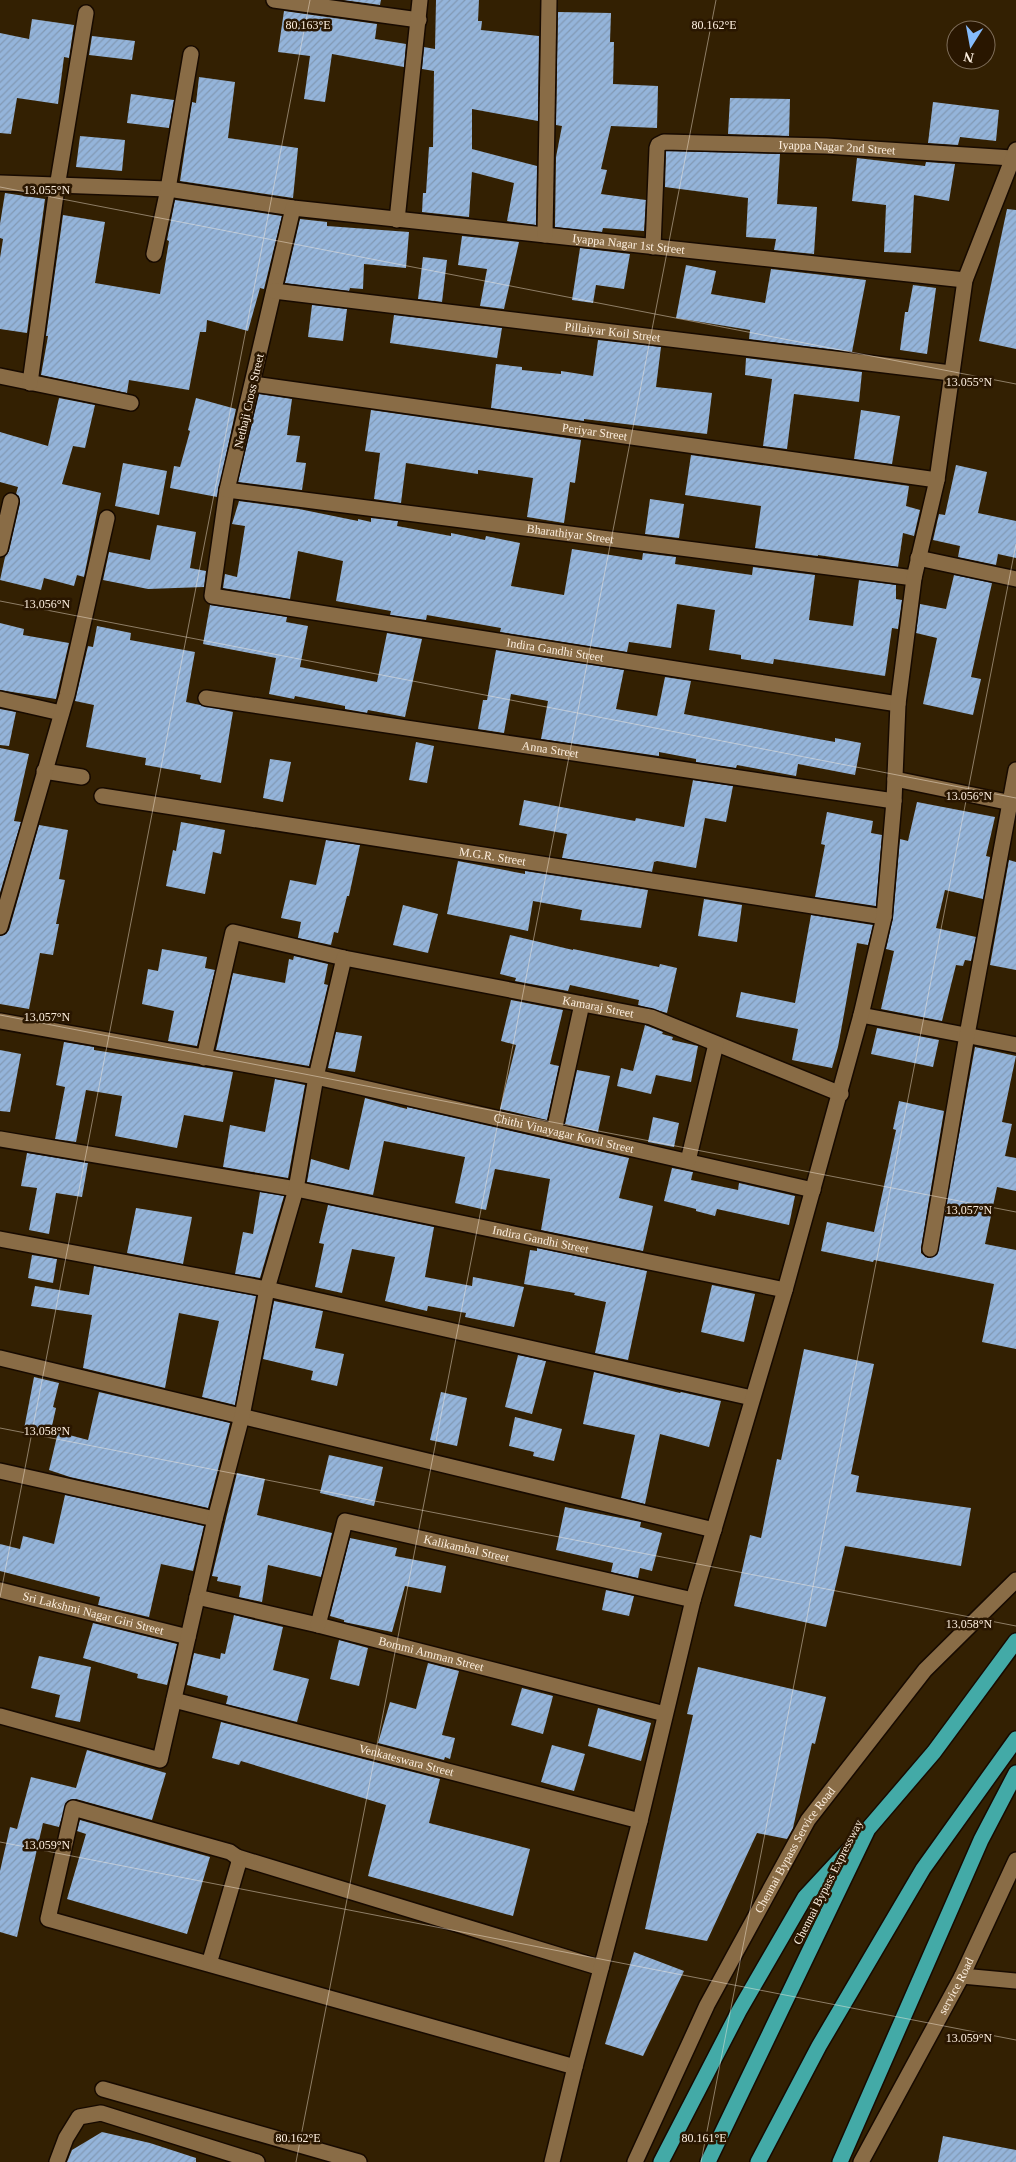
<svg xmlns="http://www.w3.org/2000/svg" width="1016" height="2162" viewBox="0 0 1016 2162" font-family="Georgia,serif">
<style>
.building{fill:url(#building-hatch)}
.lines{fill:none;stroke-linecap:round;stroke-linejoin:round}
.minor-casing{stroke:#170a00;stroke-width:18}
.highway-casing{stroke:#170a00;stroke-width:18}
.minor{stroke:#896c46;stroke-width:15}
.highway{stroke:#43aaa7;stroke-width:15}
.ticks{fill:none;stroke:#fdefdf;stroke-width:1;stroke-opacity:0.45}
.labels{text-anchor:middle;dominant-baseline:central;stroke-width:5;stroke-linejoin:round;paint-order:stroke}
.street-label{font-size:12px;fill:#fdefdf;stroke:#291600}
.ticks-label{font-size:12px;text-anchor:middle;fill:#fdefdf;stroke:#291600;stroke-width:5;stroke-linejoin:round;paint-order:stroke}
</style>
<defs>
<pattern id="building-hatch" width="6" height="6" patternUnits="userSpaceOnUse" patternTransform="scale(1.25)"><rect width="6" height="6" fill="#94b4da"/><path d="M-1 1l2-2M0 6l6-6M5 7l2-2" fill="none" stroke="#8299b4"/></pattern>
</defs>
<rect width="100%" height="100%" fill="#332002"/>
<g class="building">
<path d="M343,0H381L380,5Z"/>
<path d="M436,0H479L478,21H482L481,30L539,36L538,121L472,109V149L537,166L536,225L507,221L514,183L472,172L469,217L422,212L423,193H426L429,147H433L434,71L422,69L424,47L435,49Z"/>
<path d="M284,11L377,24L375,39L406,44L404,67L332,54L325,102L304,99L310,56L278,52Z"/>
<path d="M558,12L611,13L610,42H614L613,84L658,86L657,128L611,126L601,169L607,170L601,194L646,200L644,231L603,228L602,232L555,227L556,157L562,126L556,125Z"/>
<path d="M32,19L74,25L69,58L64,57L58,104L17,98L11,134L0,133V33L29,39Z"/>
<path d="M92,36L135,41L132,60L89,55Z"/>
<path d="M199,77L235,82L228,138L298,148L293,198L180,181L192,102L196,103Z"/>
<path d="M131,94L174,100L169,128L127,123Z"/>
<path d="M730,98L790,99L789,136L728,134Z"/>
<path d="M933,102L999,110L996,141L960,137L958,145L928,143Z"/>
<path d="M80,136L125,140L122,171L76,167Z"/>
<path d="M666,151L780,154L777,204L817,207L814,254L774,250L776,239L746,237L748,198L665,187Z"/>
<path d="M857,158L925,166L926,162L955,164L949,201L914,195L911,253L884,252L886,205L852,201Z"/>
<path d="M5,193L45,199L27,333L0,329V258L3,239L0,238V224Z"/>
<path d="M175,200L282,216L264,289L260,288L248,331L207,320L206,332H200L189,390L129,380L127,393L41,375L48,336H46L63,215L105,222L95,283L160,294L169,241L167,240Z"/>
<path d="M1007,209L1016,210V349L979,341Z"/>
<path d="M300,219L327,222V226L409,232L406,268L364,264L363,289L350,288L349,291L285,283Z"/>
<path d="M462,236L519,242L504,309L480,306L487,269L458,265Z"/>
<path d="M580,248L630,254L624,289L596,285L593,303L572,300Z"/>
<path d="M423,257L447,260L442,302L418,299Z"/>
<path d="M686,265L716,271L711,294L765,303L771,269L866,280L852,352L749,339L750,330L676,318Z"/>
<path d="M913,285L936,288L927,354L900,350L905,312H908Z"/>
<path d="M312,305L347,309L343,341L308,337Z"/>
<path d="M394,315L502,328L497,358L390,343Z"/>
<path d="M598,340L661,347L656,387L712,393L707,434L584,419V421L491,408L496,364L522,367V370L561,374V371L593,376Z"/>
<path d="M746,358L862,372L859,402L794,394L787,449L763,446L772,379L745,375Z"/>
<path d="M259,394L292,399L287,435L300,436L296,462L306,463L302,490L238,482Z"/>
<path d="M59,398L95,405L85,448L73,446L62,484L101,493L84,577L77,575L74,586L44,578L41,590L0,580L5,557L9,551L20,503L19,496L16,494L18,487L0,482V432L48,446Z"/>
<path d="M196,398L236,409L217,497L170,488L174,466L180,467L190,431L188,430Z"/>
<path d="M371,410L581,440L575,483L570,482L564,523L527,517L533,478L478,470V474L406,463L401,503L374,499L380,453L365,451Z"/>
<path d="M861,410L900,416L892,464L854,459Z"/>
<path d="M691,455L909,486L906,506L920,510L914,536L903,533L898,567L818,555V556L755,548L761,506L685,495Z"/>
<path d="M123,463L167,471L159,515L115,506Z"/>
<path d="M956,465L987,472L978,513L1016,521V558L998,554L996,565L958,557L960,546L933,540L939,514L945,515Z"/>
<path d="M650,499L684,504L679,538L645,534Z"/>
<path d="M239,501L299,509L358,521V519L371,522V518L398,521L397,526L451,536V533L485,540L486,536L520,543L511,586L564,595L572,549L642,560L643,553L676,557L675,564L752,575L753,567L815,575L809,620L853,626L859,580L896,585V599L902,600L898,629L892,628L885,676L774,659L773,664L741,659V655L709,650L715,610L677,604L671,648L629,642L627,652L500,632L501,628L427,615L426,620L390,615L391,611L336,601L343,561L298,551L290,599L223,588L225,574L237,577L245,526L232,524Z"/>
<path d="M157,525L196,532L190,568L206,571L204,587L148,589L103,580L109,552L150,560Z"/>
<path d="M954,575L992,583L971,677L981,679L973,715L923,704L937,638L916,633L920,604L946,609Z"/>
<path d="M210,605L287,617L286,622L308,626L300,667L377,682L387,633L422,639L405,717L368,710L367,713L345,709V706L295,696L294,699L269,694L276,658L203,644Z"/>
<path d="M0,623L24,629L23,635L69,643L56,699L0,690Z"/>
<path d="M97,626L131,633L130,640L195,652L186,702L233,712L221,783L200,779L201,775L145,765L146,758L86,747L94,705L75,701L88,646L93,647Z"/>
<path d="M496,650L624,670L616,709L657,716L665,677L691,681L684,714L835,742V738L861,743L855,775L798,764L796,776L737,765L736,768L696,762V759L659,752V756L541,739L548,701L511,694L504,733L478,729L483,700H487Z"/>
<path d="M0,709L16,712L9,746L0,745Z"/>
<path d="M416,742L434,746L427,783L409,780Z"/>
<path d="M0,748L29,754L14,821L21,822L0,893Z"/>
<path d="M270,759L291,762L283,802L263,798Z"/>
<path d="M693,780L733,786L726,822L705,818L696,868L657,861L654,862L652,872L562,858L567,834L519,825L524,800L635,821L636,818L684,827Z"/>
<path d="M917,802L995,817L986,856L990,857L983,899L945,890L936,928L976,937L971,961L965,960L963,966L956,965L942,1021L881,1009L894,951L886,949L893,918L900,839L908,841Z"/>
<path d="M827,812L873,821L871,833L882,835L876,906L815,897L825,845L821,844Z"/>
<path d="M181,822L225,830L221,854L213,852L205,894L166,886L173,850L176,851Z"/>
<path d="M39,825L68,830L59,879L65,880L56,924H59L53,955L40,953L29,1009L0,1004V936L6,934L9,930Z"/>
<path d="M326,840L360,845L349,896H347L338,933L334,932L331,945L298,938L301,922L281,918L290,880L316,885Z"/>
<path d="M1009,860L1016,862V970L990,965Z"/>
<path d="M458,861L525,874V871L648,890L641,928L580,920L582,910L533,901L528,931L447,914Z"/>
<path d="M704,899L742,905L737,942L698,936Z"/>
<path d="M403,905L438,914L428,953L393,945Z"/>
<path d="M811,915L873,925L868,945L857,943L838,1047L832,1068L792,1060L798,1029L736,1017L741,992L795,1003Z"/>
<path d="M510,935L573,950V949L659,967L660,964L677,968L667,1013L638,1005L639,1000L570,985L568,991L515,981L516,978L500,974Z"/>
<path d="M162,949L207,957L205,968L215,970L197,1046L168,1041L174,1011L142,1004L148,969L158,971Z"/>
<path d="M294,956L328,964L324,984L328,985L309,1066L216,1050L233,973L285,983L289,959L293,960Z"/>
<path d="M511,1000L563,1010L550,1064L559,1066L547,1120L500,1109L516,1045L501,1041Z"/>
<path d="M645,1025L663,1032L662,1034L673,1037L672,1040L698,1046L691,1082L656,1075L651,1094L617,1086L621,1068L633,1071Z"/>
<path d="M877,1028L939,1040L933,1067L871,1054Z"/>
<path d="M336,1032L362,1036L355,1072L328,1068Z"/>
<path d="M64,1042L94,1047V1050L233,1072L223,1122L184,1115L177,1148L115,1136L122,1096L86,1090L76,1142L55,1139L65,1087L56,1085Z"/>
<path d="M975,1047L1016,1056L1002,1122L1012,1124L1005,1156L1016,1158V1191L997,1187L985,1244L1016,1250V1349L982,1342L994,1284L874,1260L873,1262L821,1251L827,1222L874,1232L896,1130L893,1129L899,1101L944,1111L921,1248V1253L928,1258L937,1255Z"/>
<path d="M0,1050L21,1054L10,1112L0,1111Z"/>
<path d="M577,1070L610,1076L598,1132L565,1124Z"/>
<path d="M275,1079L305,1085L288,1178L223,1167L230,1125L265,1132Z"/>
<path d="M365,1098L407,1109V1107L629,1158L619,1198L653,1206L643,1251L541,1230L550,1179L495,1169L486,1210L455,1203L465,1157L384,1141L373,1195L307,1182L311,1159L349,1170Z"/>
<path d="M653,1117L679,1123L674,1147L648,1142Z"/>
<path d="M27,1153L88,1163L82,1197L56,1193L49,1234L29,1230L37,1188L21,1186Z"/>
<path d="M672,1168L693,1172L691,1180L738,1190L739,1183L795,1196L789,1225L717,1209L715,1216L696,1211V1209L664,1201Z"/>
<path d="M260,1192L284,1196L260,1278L235,1274L243,1232L253,1234Z"/>
<path d="M328,1205L434,1227L425,1277L472,1286L473,1277L524,1287L514,1327L465,1317L466,1313L428,1306L427,1311L385,1301L395,1257L352,1249L342,1293L315,1287L324,1244L319,1243Z"/>
<path d="M136,1208L192,1217L183,1264L127,1253Z"/>
<path d="M537,1248L647,1271L628,1360L595,1353L606,1302L574,1295L575,1293L524,1284L530,1250L537,1251Z"/>
<path d="M32,1255L57,1259L53,1283L28,1278Z"/>
<path d="M94,1266L256,1296L235,1405L202,1397L219,1321L179,1313L165,1388L83,1368L92,1315L31,1306L35,1286L89,1295Z"/>
<path d="M712,1285L755,1294L744,1342L701,1332Z"/>
<path d="M274,1301L323,1311L315,1348L344,1354L337,1386L311,1380L313,1371L263,1359Z"/>
<path d="M804,1349L874,1364L851,1474L859,1476L856,1492L971,1508L961,1566L845,1546L826,1627L734,1606L750,1535L761,1538L777,1459L781,1460Z"/>
<path d="M518,1355L546,1361L532,1414L505,1407Z"/>
<path d="M594,1372L680,1393L681,1392L721,1401L709,1447L660,1434L645,1504L621,1498L635,1435L583,1424Z"/>
<path d="M34,1377L59,1383L53,1407L56,1408L50,1435L24,1429Z"/>
<path d="M99,1392L230,1423L208,1508L70,1477L49,1470L58,1432L88,1440Z"/>
<path d="M441,1392L467,1398L457,1446L430,1440Z"/>
<path d="M515,1417L562,1429L554,1461L533,1456L534,1452L509,1446Z"/>
<path d="M329,1455L383,1467L374,1506L320,1493Z"/>
<path d="M237,1473L265,1479L257,1515L332,1533L321,1577L268,1565L262,1602L239,1597L241,1586L217,1581L218,1577L212,1576Z"/>
<path d="M65,1495L204,1526L193,1571L161,1564L149,1617L98,1605L100,1597L0,1571V1544L20,1549L23,1536L54,1544Z"/>
<path d="M565,1507L641,1522L640,1527L662,1533L652,1571L640,1568L638,1578L611,1572L613,1563L556,1550Z"/>
<path d="M350,1538L397,1548L395,1556L446,1566L441,1593L405,1586L392,1632L344,1622V1620L330,1616Z"/>
<path d="M606,1590L634,1596L629,1616L602,1610Z"/>
<path d="M234,1615L283,1627L273,1670L309,1679L297,1722L226,1704L228,1696L187,1685L194,1653L220,1659L221,1653L225,1654Z"/>
<path d="M93,1623L177,1644L167,1685L137,1678L138,1674L83,1658Z"/>
<path d="M339,1640L368,1648L359,1686L330,1679Z"/>
<path d="M39,1656L91,1667L80,1722L55,1717L60,1695L31,1688Z"/>
<path d="M428,1663L459,1671L442,1735L455,1738L450,1759L445,1757L444,1760L378,1743L390,1702L416,1709Z"/>
<path d="M698,1667L826,1697L815,1744L812,1743L793,1828L787,1839L757,1833L707,1941L645,1929L693,1715L687,1714Z"/>
<path d="M522,1688L553,1696L543,1734L511,1725Z"/>
<path d="M598,1708L651,1723L641,1761L588,1746Z"/>
<path d="M221,1722L440,1779L429,1823L530,1849L513,1916L368,1876L386,1805L241,1761L239,1765L212,1758Z"/>
<path d="M552,1745L585,1754L574,1791L541,1782Z"/>
<path d="M87,1750L166,1773L152,1820L76,1799L67,1801L59,1827L43,1823L17,1937L0,1932V1871L10,1827L17,1829L31,1777L76,1788Z"/>
<path d="M80,1820L210,1857L187,1934L67,1899L86,1834L77,1831Z"/>
<path d="M634,1952L684,1971L643,2056L605,2044Z"/>
<path d="M102,2132L150,2143L196,2158V2162H67L72,2150Z"/>
<path d="M943,2136L1016,2150V2162H938Z"/>
</g>
<g class="lines">
<g class="minor-casing">
<g id="minor">
<path d="M274,0L419,20"/>
<path id="s1" d="M0,183L168,189L293,208L965,280"/>
<path id="s2" d="M293,208L227,490L212,596L898,704"/>
<path d="M397,220L420,0"/>
<path d="M545,235L549,0"/>
<path id="s3" d="M653,247L657,148L658,145L664,142L826,146L1012,158"/>
<path d="M154,254L168,189L191,54"/>
<path id="s4" d="M274,291L951,373"/>
<path d="M0,376L131,403"/>
<path d="M30,383L57,187L86,13"/>
<path id="s5" d="M253,384L937,480"/>
<path id="s6" d="M227,490L914,578"/>
<path d="M0,549L11,501"/>
<path d="M918,558L1016,579"/>
<path id="s7" d="M206,698L894,801"/>
<path d="M0,699L61,713"/>
<path d="M44,771L82,777"/>
<path d="M895,779L1016,804"/>
<path id="s8" d="M102,796L884,917"/>
<path d="M0,927L67,695L107,518"/>
<path d="M861,1015L1016,1045"/>
<path id="s9" d="M0,1021L316,1077L813,1190"/>
<path id="s10" d="M204,1058L233,932L344,958L651,1017L841,1094"/>
<path d="M554,1131L582,1004"/>
<path id="s11" d="M0,1139L296,1189L785,1290"/>
<path d="M688,1161L716,1044"/>
<path d="M0,1239L267,1289L752,1398"/>
<path d="M930,1249L967,1035L1016,770"/>
<path d="M0,1358L714,1530"/>
<path d="M0,1471L215,1519"/>
<path id="s12" d="M0,1590L188,1637"/>
<path id="s13" d="M197,1597L318,1625L665,1714"/>
<path id="s14" d="M318,1625L345,1521L693,1600"/>
<path id="s15" d="M174,1700L640,1821"/>
<path d="M0,1716L160,1760L215,1519L242,1416L267,1289L296,1189L316,1077L344,958"/>
<path d="M237,1857L601,1968"/>
<path d="M209,1964L239,1862L237,1857L230,1852L73,1808L48,1919C224,1968 399,2018 575,2067"/>
<path d="M962,1976L1016,1981"/>
<path d="M103,2089L359,2162"/>
<path d="M57,2162L66,2138L79,2117L101,2113L257,2162"/>
<path d="M552,2162L575,2067L640,1821L693,1600L785,1290L861,1015L884,917L894,801L898,704L914,578L937,480L965,280L1016,150"/>
<path id="s16" d="M635,2162L707,2005L808,1820L925,1670L1016,1580"/>
<path id="s17" d="M861,2162L962,1976L1016,1860"/>
</g>
</g>
<g class="highway-casing">
<g id="highway">
<path d="M661,2162L739,2011L805,1897L857,1841"/>
<path d="M708,2162L868,1829L934,1752L1016,1641"/>
<path d="M758,2162L819,2046L923,1869L1016,1739"/>
<path d="M840,2162L981,1840L1016,1773"/>
</g>
</g>
<use href="#minor" class="minor"/>
<use href="#highway" class="highway"/>
</g>
<path class="ticks" d="M0,187L1016,384M0,601L1016,798M0,1015L1016,1212M0,1428L1016,1626M0,1597L310,0M0,1842L1016,2040M296,2162L716,0M701,2162L1016,544"/>
<g class="labels">
<g class="street-label">
<text stroke="none"><textPath href="#s3" startOffset="282">Iyappa Nagar 2nd Street</textPath></text>
<text stroke="none"><textPath href="#s1" startOffset="632">Iyappa Nagar 1st Street</textPath></text>
<text stroke="none"><textPath href="#s4" startOffset="341">Pillaiyar Koil Street</textPath></text>
<text transform="translate(249 401) rotate(-77)">Nethaji Cross Street</text>
<text stroke="none"><textPath href="#s5" startOffset="345">Periyar Street</textPath></text>
<text stroke="none"><textPath href="#s6" startOffset="346">Bharathiyar Street</textPath></text>
<text stroke="none"><textPath href="#s2" startOffset="744">Indira Gandhi Street</textPath></text>
<text stroke="none"><textPath href="#s7" startOffset="348">Anna Street</textPath></text>
<text stroke="none"><textPath href="#s8" startOffset="395">M.G.R. Street</textPath></text>
<text stroke="none"><textPath href="#s10" startOffset="502">Kamaraj Street</textPath></text>
<text stroke="none"><textPath href="#s9" startOffset="575">Chithi Vinayagar Kovil Street</textPath></text>
<text stroke="none"><textPath href="#s11" startOffset="550">Indira Gandhi Street</textPath></text>
<text stroke="none"><textPath href="#s14" startOffset="232">Kalikambal Street</textPath></text>
<text stroke="none"><textPath href="#s12" startOffset="96">Sri Lakshmi Nagar Giri Street</textPath></text>
<text stroke="none"><textPath href="#s13" startOffset="241">Bommi Amman Street</textPath></text>
<text stroke="none"><textPath href="#s15" startOffset="240">Venkateswara Street</textPath></text>
<text stroke="none"><textPath href="#s16" startOffset="351">Chennai Bypass Service Road</textPath></text>
<text transform="translate(828 1882) rotate(-63)">Chennai Bypass Expressway</text>
<text stroke="none"><textPath href="#s17" startOffset="200">service Road</textPath></text>
</g>
</g>
<g class="ticks-label">
<text x="308" y="29">80.163°E</text>
<text x="714" y="29">80.162°E</text>
<text x="47" y="194">13.055°N</text>
<text x="969" y="386">13.055°N</text>
<text x="47" y="608">13.056°N</text>
<text x="969" y="800">13.056°N</text>
<text x="47" y="1021">13.057°N</text>
<text x="969" y="1214">13.057°N</text>
<text x="47" y="1435">13.058°N</text>
<text x="969" y="1628">13.058°N</text>
<text x="47" y="1849">13.059°N</text>
<text x="969" y="2042">13.059°N</text>
<text x="298" y="2142">80.162°E</text>
<text x="704" y="2142">80.161°E</text>
</g>
<g transform="translate(971 45) rotate(191)"><circle r="24" fill="#291600" stroke="#7e6d59"/>
<path d="M0-4L9 19L0 12L-9 19Z" fill="#85bbfb"/>
<text y="-8" font-size="14" font-weight="bold" text-anchor="middle" fill="#fdefdf">N</text>
</g>
</svg>
